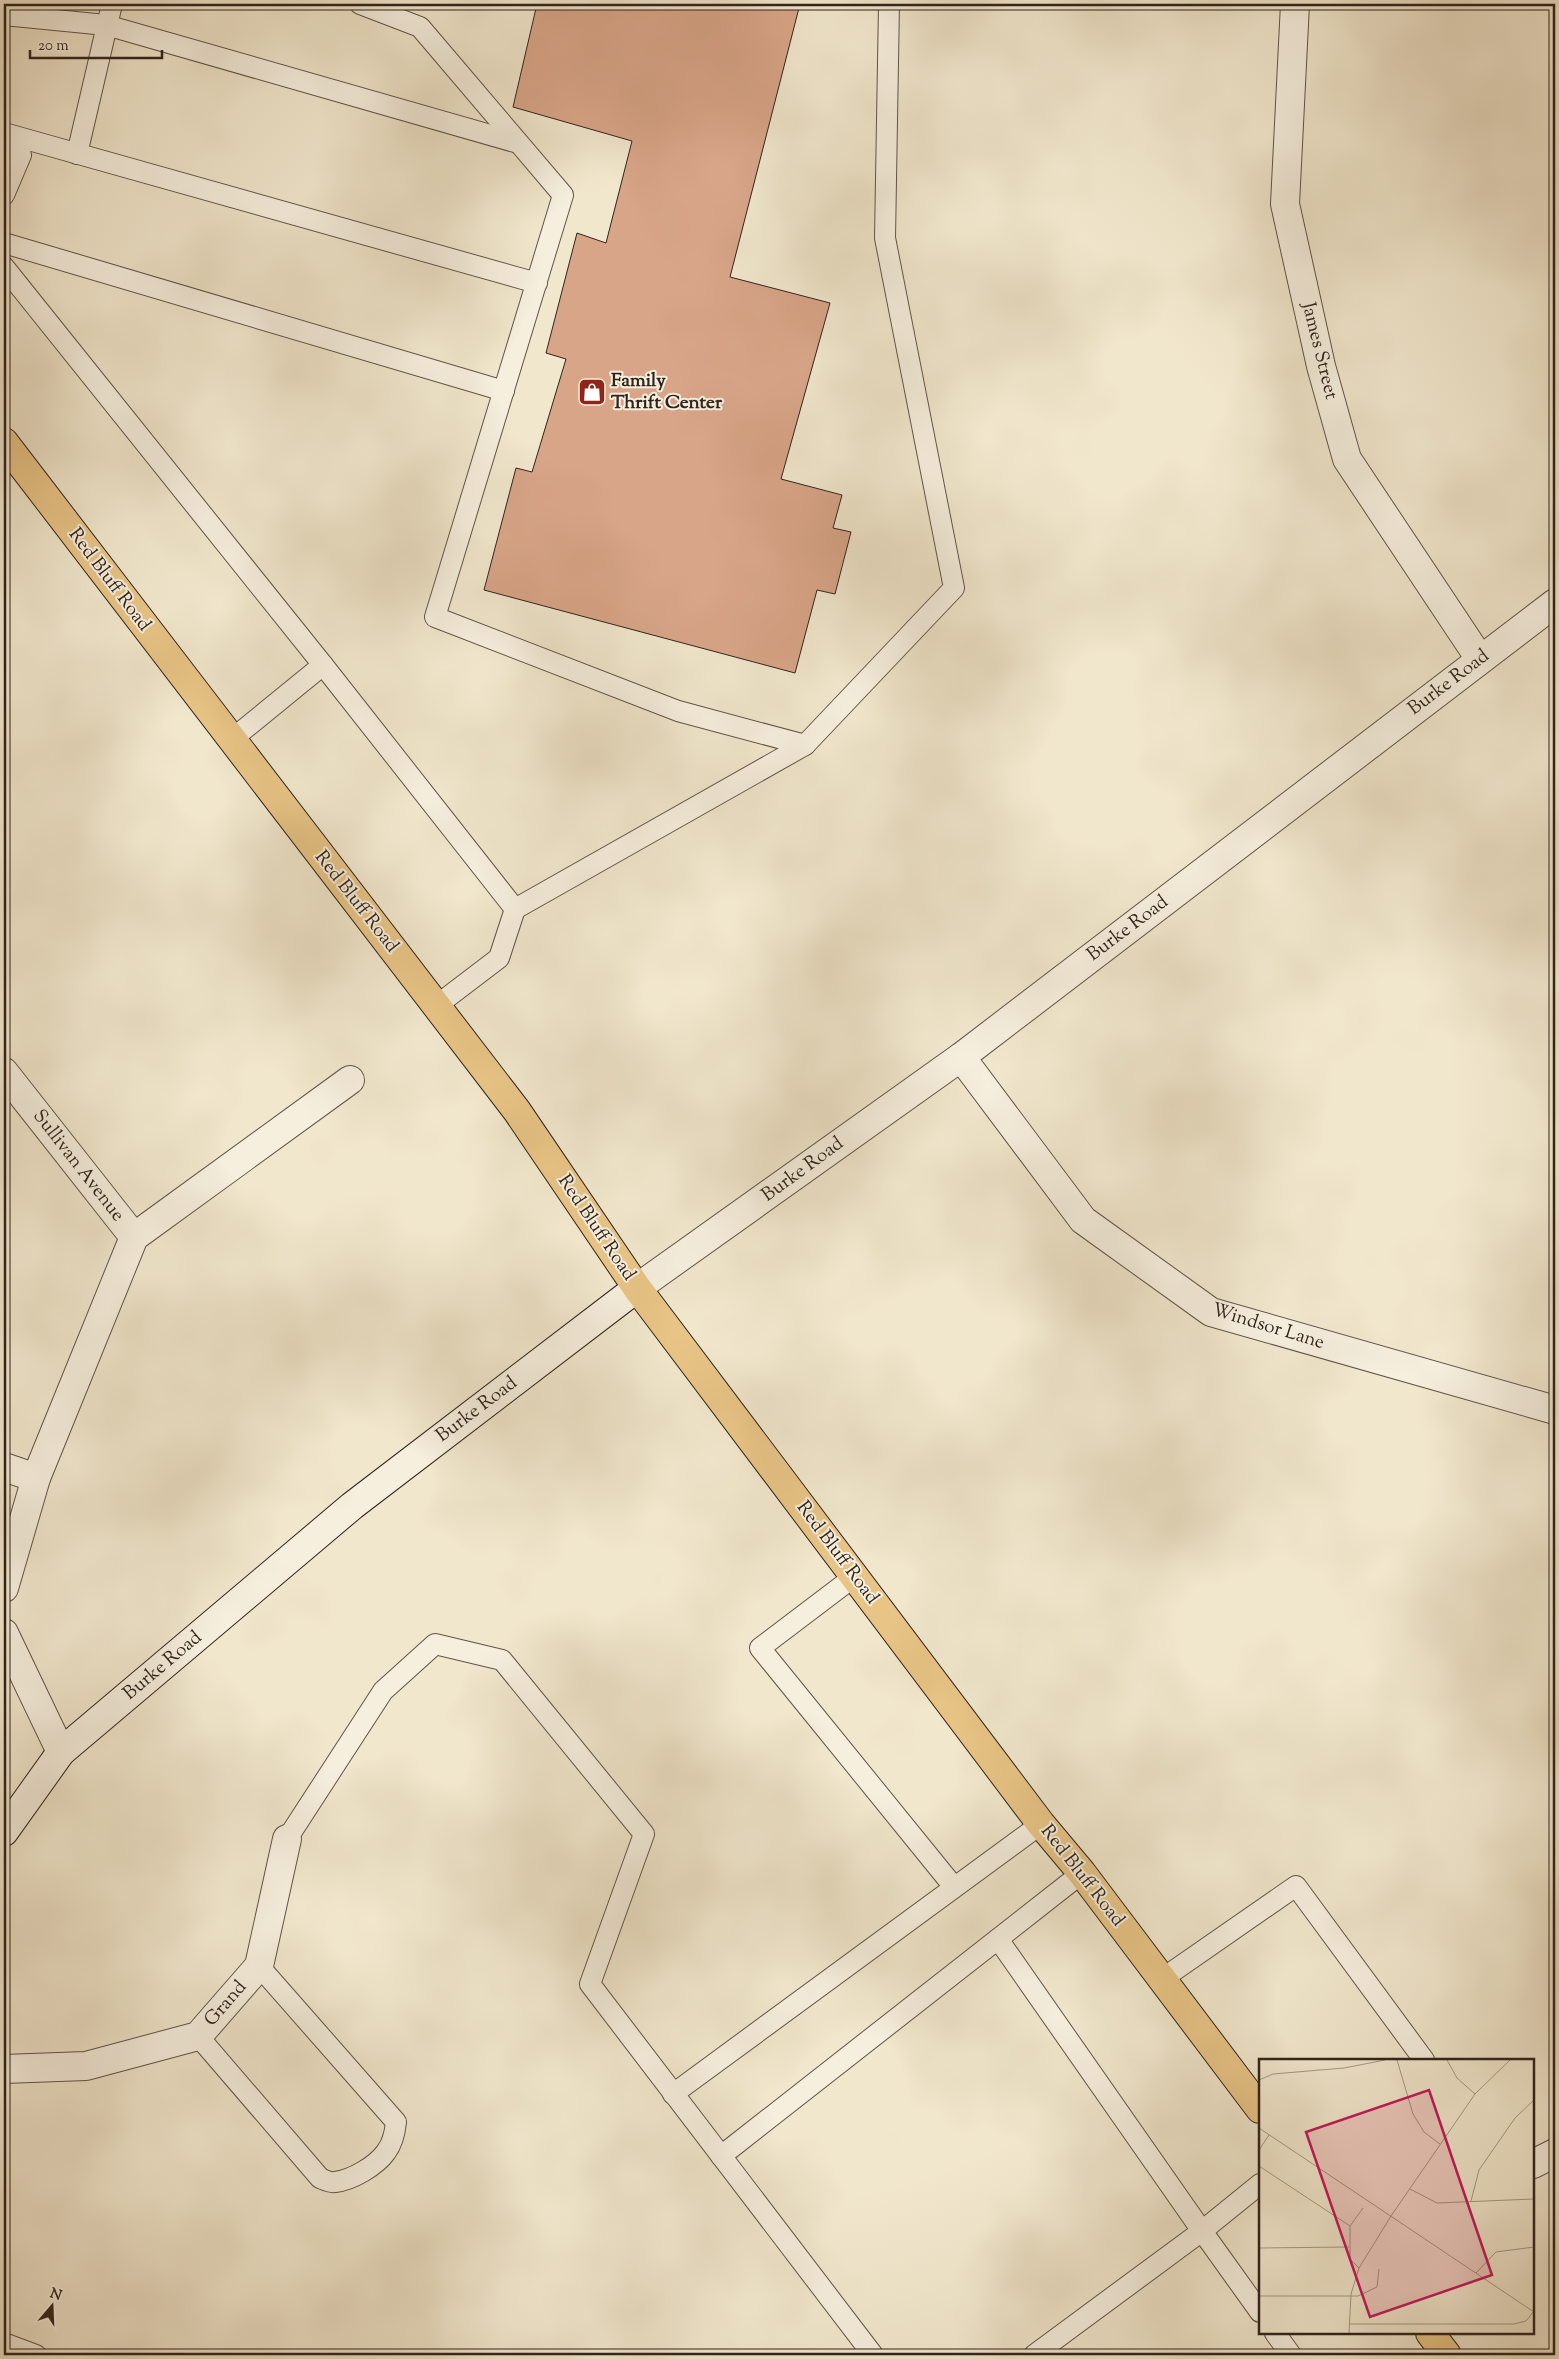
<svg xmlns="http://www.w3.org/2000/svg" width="1559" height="2359" viewBox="0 0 1559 2359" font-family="'Sorts Mill Goudy',serif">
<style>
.building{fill:#d8a588;stroke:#30231d}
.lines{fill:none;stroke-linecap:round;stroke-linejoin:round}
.service-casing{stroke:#605449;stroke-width:22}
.minor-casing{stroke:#605449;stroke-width:30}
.tertiary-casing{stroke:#605449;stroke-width:30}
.secondary-casing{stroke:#30231d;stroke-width:30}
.primary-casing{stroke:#30231d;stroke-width:30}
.service{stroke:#f6efde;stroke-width:20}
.minor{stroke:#f6efde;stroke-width:28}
.tertiary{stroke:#f6efde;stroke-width:28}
.secondary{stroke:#f6efde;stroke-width:28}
.primary{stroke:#e8c486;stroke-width:28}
.labels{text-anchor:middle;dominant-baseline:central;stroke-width:4;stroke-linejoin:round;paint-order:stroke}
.street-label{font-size:19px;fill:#30231d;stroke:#f6efde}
.poi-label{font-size:19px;font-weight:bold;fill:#30231d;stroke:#f6efde;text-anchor:start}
.inset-road{fill:none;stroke:#a49987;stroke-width:1}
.view{fill:#c2185b;fill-opacity:0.15;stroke:#c2185b;stroke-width:2.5}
.inset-edge{fill:none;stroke:#30231d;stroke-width:2.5}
</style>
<rect width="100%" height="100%" fill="#f1e7cd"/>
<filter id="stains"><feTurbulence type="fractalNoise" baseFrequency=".004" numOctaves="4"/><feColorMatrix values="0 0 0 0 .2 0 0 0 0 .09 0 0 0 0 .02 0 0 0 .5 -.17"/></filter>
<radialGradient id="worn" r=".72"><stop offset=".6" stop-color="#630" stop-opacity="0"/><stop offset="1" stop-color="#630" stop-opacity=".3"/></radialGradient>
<path class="building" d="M537,4H800L730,277L830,303L781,479L842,495L833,528L851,532L835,594L817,590L795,673L484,590L516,468L532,472L566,359L546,353L577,233L606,243L632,141L513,107Z"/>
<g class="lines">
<g class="service-casing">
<g id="service">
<path d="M360,4L420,27L563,195L435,617L678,711L805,745L954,588L885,238L889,4"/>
<path d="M4,15L106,25L518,143"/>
<path d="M4,133L537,283"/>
<path d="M4,136L21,155L4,195"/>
<path d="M77,154L112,4"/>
<path d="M4,243L504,391"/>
<path d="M4,267L323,665L515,909L805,745"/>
<path d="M231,740L323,665"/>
<path d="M436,1006L499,958L515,909"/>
<path d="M855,1576L760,1648L954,1887"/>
<path d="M287,1839L383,1691L435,1644L502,1660L644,1834L590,1984L873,2355"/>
<path d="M998,1939L1202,2231L1260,2184"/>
<path d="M1162,1979L1296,1886L1424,2060"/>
<path d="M198,2036L320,2178C325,2180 330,2183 335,2182C352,2180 376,2166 386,2152C393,2143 395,2132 396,2122L259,1966"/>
<path d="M673,2094L1041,1824"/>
<path d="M721,2156L1082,1873"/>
<path d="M1275,2333L1291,2355"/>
<path d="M4,2343L36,2355"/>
<path d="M1034,2355L1202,2231L1260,2312"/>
</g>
</g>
<g class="minor-casing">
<g id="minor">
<path d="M1295,4L1285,204L1321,366L1347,459L1480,659"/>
<path d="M4,1072L134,1237"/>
<path d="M4,1467L36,1478"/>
<path d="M4,1588L36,1478L134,1237L350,1080"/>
<path d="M4,1633L61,1752"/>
<path d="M4,2069L86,2066L198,2036L259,1966L287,1839"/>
<path d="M1533,2164L1555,2153"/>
</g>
</g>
<g class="tertiary-casing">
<g id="tertiary">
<path d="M961,1057L1083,1220L1211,1312L1555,1410"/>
<path d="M637,1288L961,1057L1555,603"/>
</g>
</g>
<g class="secondary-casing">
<path id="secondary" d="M4,1832L61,1752L352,1506L637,1288"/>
</g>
<g class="primary-casing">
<g id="primary">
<path d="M4,442L517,1111L637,1288L1041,1824L1082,1873L1260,2109"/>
<path d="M1430,2333L1447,2355"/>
</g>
</g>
<use href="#service" class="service"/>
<use href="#minor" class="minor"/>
<use href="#tertiary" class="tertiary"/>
<use href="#secondary" class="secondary"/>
<use href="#primary" class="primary"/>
</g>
<defs>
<g id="shop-square" transform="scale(1.4375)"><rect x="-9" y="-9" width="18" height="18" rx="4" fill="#8f2418" stroke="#f6efde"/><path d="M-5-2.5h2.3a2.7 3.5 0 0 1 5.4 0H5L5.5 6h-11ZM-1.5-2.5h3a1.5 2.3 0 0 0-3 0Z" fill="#fff"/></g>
</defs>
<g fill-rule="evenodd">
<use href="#shop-square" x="592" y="392"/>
</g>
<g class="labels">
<g class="street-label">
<text transform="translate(1319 351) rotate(76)">James Street</text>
<text transform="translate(109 580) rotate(53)">Red Bluff Road</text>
<text transform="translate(1449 683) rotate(-37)">Burke Road</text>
<text transform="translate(356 902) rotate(52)">Red Bluff Road</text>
<text transform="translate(1128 929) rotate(-37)">Burke Road</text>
<text transform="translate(78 1166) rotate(52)">Sullivan Avenue</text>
<text transform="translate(803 1170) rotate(-36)">Burke Road</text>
<text transform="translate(596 1228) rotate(56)">Red Bluff Road</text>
<text transform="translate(1268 1327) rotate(17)">Windsor Lane</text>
<text transform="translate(477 1410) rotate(-37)">Burke Road</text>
<text transform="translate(837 1553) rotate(53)">Red Bluff Road</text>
<text transform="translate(163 1666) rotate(-40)">Burke Road</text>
<text transform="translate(1082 1876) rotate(52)">Red Bluff Road</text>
<text transform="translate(226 2004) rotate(-49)">Grand</text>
</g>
<g class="poi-label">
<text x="611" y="381">Family<tspan x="611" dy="22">Thrift Center</tspan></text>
</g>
</g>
<g transform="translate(1259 2059)">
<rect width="275" height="275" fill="#f1e7cd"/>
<path class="inset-road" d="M138,1L154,55L165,73L181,85M188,1L198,19L216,35M0,21L14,15L85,9L126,1M0,69L275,253M0,91L10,76M0,107L91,167M151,130L178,144L275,140M212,142L220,111L256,59L275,41M132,157L216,35L251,1M0,189L90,188M100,209L91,200V167L104,149M217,214L237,193L275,188M0,237H99L118,228L120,210M90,265H255L267,262L275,252M90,274L92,235L100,209L132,157"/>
<path class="view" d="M170,31L233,216L111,258L47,73Z"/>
<rect width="275" height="275" class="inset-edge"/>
</g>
<rect width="1559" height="2359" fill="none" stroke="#f1e7cd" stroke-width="20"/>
<rect x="5" y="5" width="1549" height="2349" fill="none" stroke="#30231d" stroke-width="2.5"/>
<rect x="10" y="10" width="1539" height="2339" fill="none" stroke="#30231d"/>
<g transform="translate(52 2306) rotate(19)" stroke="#f6efde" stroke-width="4" paint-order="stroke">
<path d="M0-4L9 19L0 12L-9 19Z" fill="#30231d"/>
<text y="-8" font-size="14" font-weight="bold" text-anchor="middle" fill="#30231d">N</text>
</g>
<path d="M30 50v8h132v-8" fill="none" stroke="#30231d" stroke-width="2.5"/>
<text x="38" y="50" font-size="15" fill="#30231d" stroke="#f6efde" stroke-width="4" paint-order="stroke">20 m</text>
<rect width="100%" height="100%" filter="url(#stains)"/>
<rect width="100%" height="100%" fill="url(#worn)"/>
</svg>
